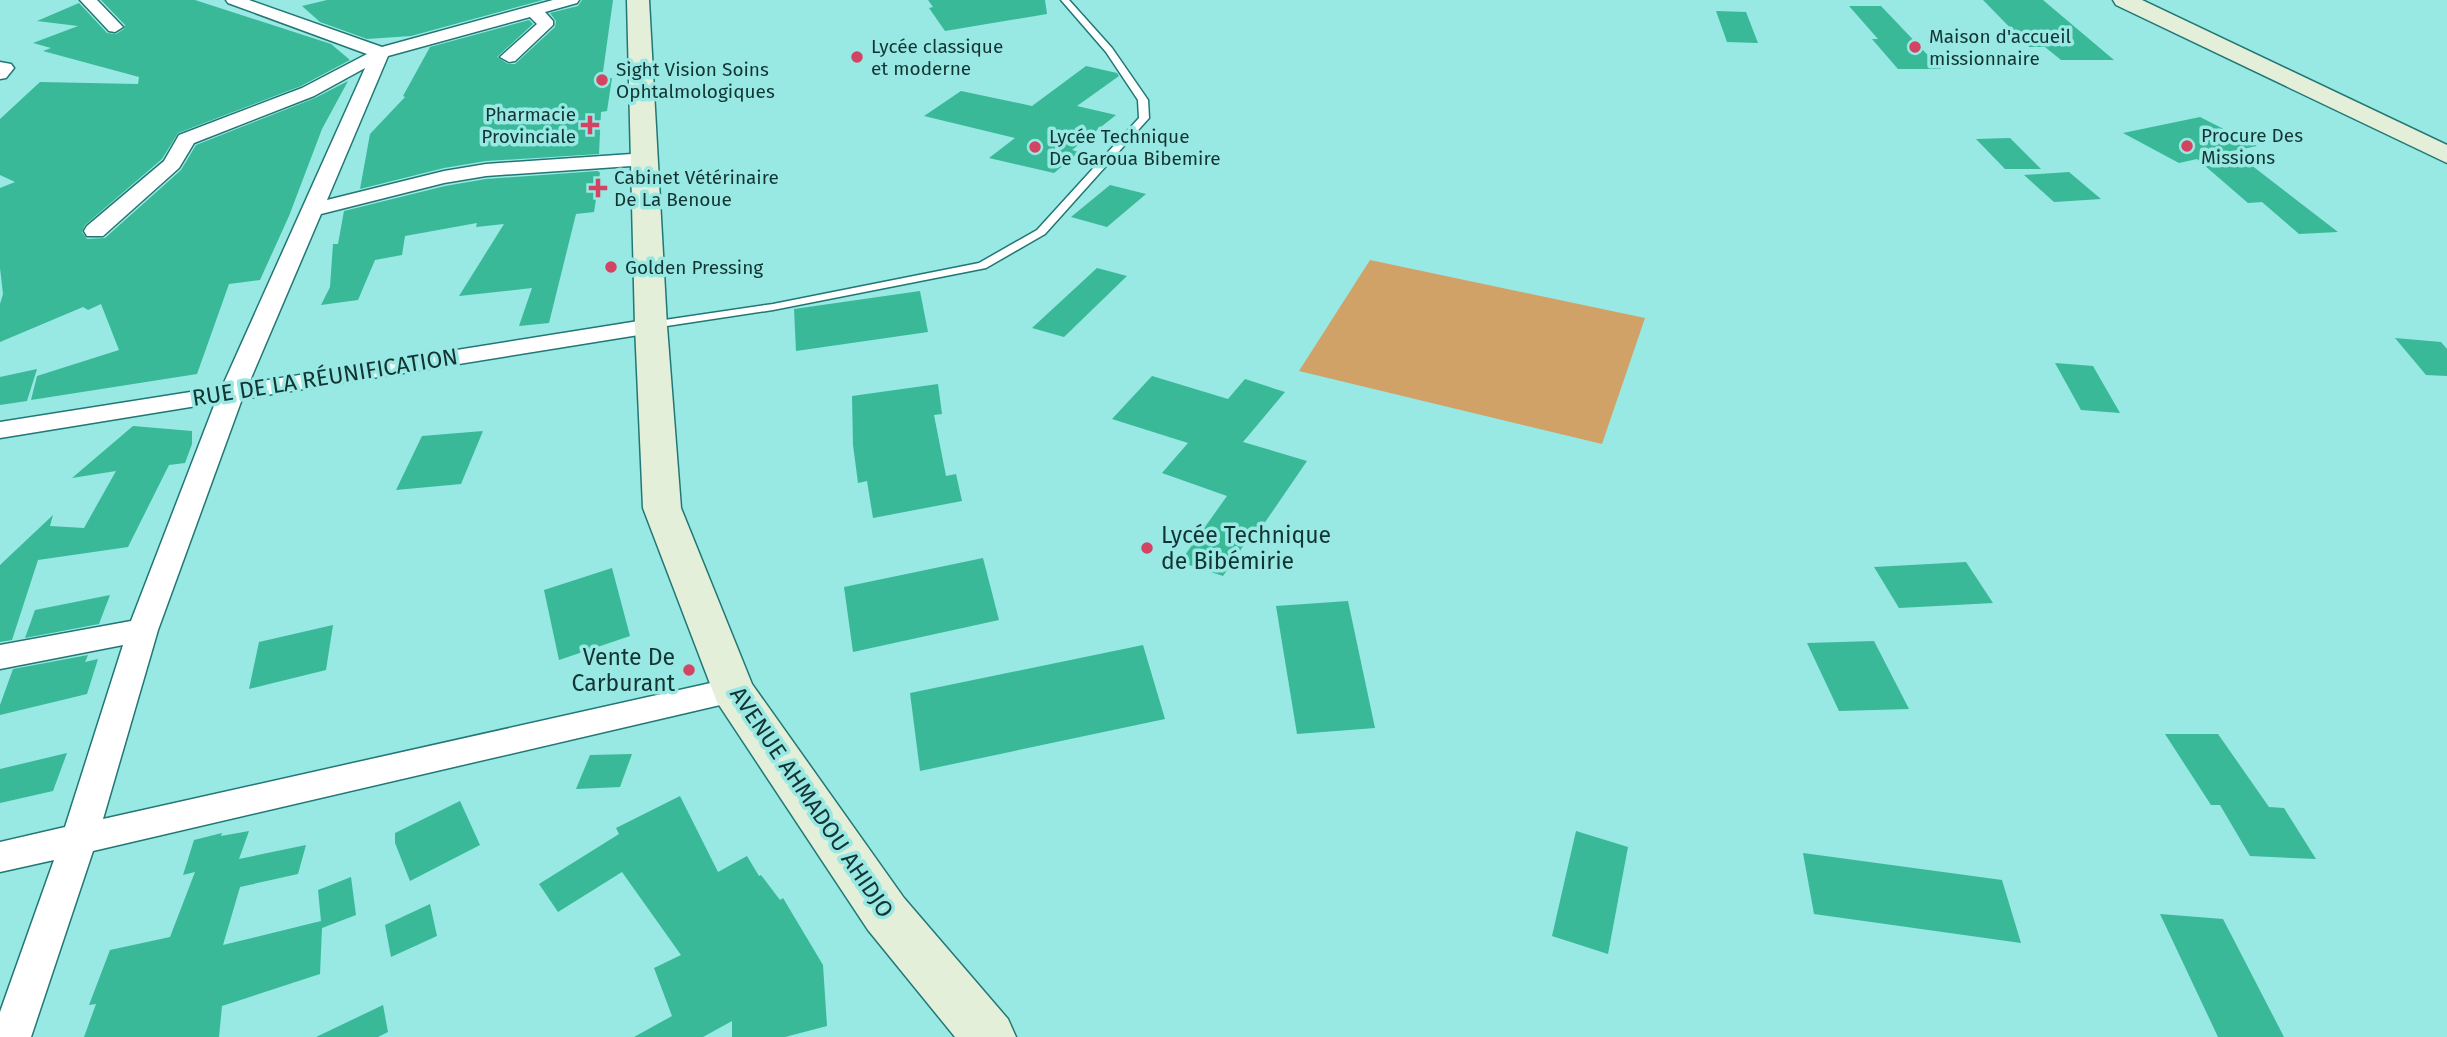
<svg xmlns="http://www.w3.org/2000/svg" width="2447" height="1037" viewBox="0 0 2447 1037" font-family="'Fira Sans',sans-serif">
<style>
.green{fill:#d0a268}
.building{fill:#39b997}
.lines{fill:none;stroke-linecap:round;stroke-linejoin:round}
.service-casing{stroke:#217774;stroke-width:3}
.minor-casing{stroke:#217774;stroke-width:3}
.secondary-casing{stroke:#217774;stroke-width:3}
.service{fill:#fff;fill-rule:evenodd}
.minor{fill:#fff;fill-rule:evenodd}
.secondary{fill:#e3efd9;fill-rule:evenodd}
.poi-dot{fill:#d34362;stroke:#98e8e4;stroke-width:2.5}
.labels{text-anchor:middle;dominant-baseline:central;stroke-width:7;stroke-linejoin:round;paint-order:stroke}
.far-poi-label{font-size:19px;fill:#123432;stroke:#98e8e4;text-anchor:start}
.street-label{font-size:23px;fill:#123432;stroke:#98e8e4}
.poi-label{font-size:23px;fill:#123432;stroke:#98e8e4;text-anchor:start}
</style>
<rect width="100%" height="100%" fill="#98e8e4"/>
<path class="green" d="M1370,260L1645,318L1602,444L1299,371Z"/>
<g class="building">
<path d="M101,0H195L331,44L350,60L301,86L178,133L162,159L85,225L82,232L87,239L105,238L181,170L196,145L315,98L348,81L322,129L289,216L260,280L229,284L197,374L31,400L37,376L119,350L101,304L88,310L83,307L0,342V304L3,294L0,268V188L15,182L0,175V119L40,82L138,84L139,77L43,51L51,48L33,43L78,26L37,21L79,3L107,33L116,34L124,29L125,25Z"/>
<path d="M327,0H543L411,36L367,39L320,22L302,6Z"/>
<path d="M582,0H613L602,79L612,78L607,111L601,112L599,154L486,161L444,168L360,189L370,134L405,97L403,96L430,47L529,20L533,24L497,57L508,64H515L555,27L556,21L550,13L578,6Z"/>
<path d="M928,0H1045L1047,14L945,31L929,8L933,7Z"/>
<path d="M1983,0H2043L2114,60H2061L2045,47H2029Z"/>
<path d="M1849,6H1881L1941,69H1898L1872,39H1878Z"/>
<path d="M1716,11L1746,12L1758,43L1727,42Z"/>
<path d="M1086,66L1117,73L1119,76L1077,106L1116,115L1072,150L1079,152L1054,173L989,158L1015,138L924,116L961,91L1032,106Z"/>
<path d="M2200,117L2257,146L2233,151L2338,232L2299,234L2262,202L2248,203L2197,159L2179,163L2123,133Z"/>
<path d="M2010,138L2041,169H2005L1976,139Z"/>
<path d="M598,171L600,173L594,212L576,214L549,323L519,326L532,288L459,296L504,224L476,227L477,223L405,236L402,255L375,260L358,300L321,305L330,287L333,244H338L344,211L445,186L486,179Z"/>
<path d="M2069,172L2101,199L2054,202L2024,175Z"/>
<path d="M1110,185L1146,194L1107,227L1071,217Z"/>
<path d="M1097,268L1127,276L1064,337L1032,328Z"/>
<path d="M920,291L928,332L796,351L794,309Z"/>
<path d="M2395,338L2441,342L2447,349V376L2426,375Z"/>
<path d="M2055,363L2093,366L2120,413L2081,410Z"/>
<path d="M37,369L27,401L0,405V377Z"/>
<path d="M1152,376L1228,399L1245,379L1285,392L1243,442L1307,461L1257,534L1252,533L1223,576L1180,562L1227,496L1162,473L1188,443L1112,419Z"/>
<path d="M938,384L942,414L934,415L946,476L956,474L962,501L873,518L867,481L858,483L853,445L852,396Z"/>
<path d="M133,426L192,431V444L185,463L169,465L128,547L38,560L12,640L0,642V565L53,515L50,526L84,528L116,471L72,478Z"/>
<path d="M483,431L461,484L396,490L422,436Z"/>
<path d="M983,558L999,620L853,652L844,587Z"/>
<path d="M1966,562L1993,603L1899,608L1874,567Z"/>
<path d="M612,568L630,636L559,660L544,590Z"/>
<path d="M110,595L99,624L25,638L35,610Z"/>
<path d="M1348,601L1375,728L1297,734L1276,606Z"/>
<path d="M333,625L326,670L249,689L259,642Z"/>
<path d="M1874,641L1909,709L1839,711L1807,643Z"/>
<path d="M1143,645L1165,719L920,771L910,693Z"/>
<path d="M88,655L85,662L98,659L87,694L0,715V705L13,669Z"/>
<path d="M2165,734H2218L2269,807L2284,808L2316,859L2250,856L2220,805H2211Z"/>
<path d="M67,753L53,791L0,803V769Z"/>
<path d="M632,754L620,787L576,789L590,755Z"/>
<path d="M680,796L718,872L747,856L759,876L761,875L780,900L783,898L823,965L827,1026L785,1037H732V1021L703,1037H634L672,1016L654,968L681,955L622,872L558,912L539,884L619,834L616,828Z"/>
<path d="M460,801L480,845L410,881L395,843V833Z"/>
<path d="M249,831L239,859L306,845L298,874L240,887L223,945L321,921L318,890L351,877L356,915L322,928L320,974L222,1006L219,1037H84L96,1004L89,1005L110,950L170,937L195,872L183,875L194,840L222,833L221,836Z"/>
<path d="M1576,831L1628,847L1608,954L1552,936Z"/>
<path d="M1803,853L2002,880L2021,943L1814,914Z"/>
<path d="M430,904L437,936L391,957L385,925Z"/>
<path d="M2160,914L2223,919L2284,1037H2218Z"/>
<path d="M383,1005L388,1032L378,1037H316Z"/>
</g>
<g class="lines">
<g class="service-casing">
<path id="service" d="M1061,0H1069L1112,48L1148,100L1149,118L1045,234L986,268L773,310L647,329L645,326L651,322L773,304L979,263L1037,230L1139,118L1138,100L1106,52Z"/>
</g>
<g class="minor-casing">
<g id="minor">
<path d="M80,0H97L123,27L115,32L109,31Z"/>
<path d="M226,0H249L382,47L553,0H579L577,3L545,12L553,21V25L515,61L509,62L500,57L537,24L530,17L388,56L327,200L444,171L486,164L646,153L653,155L656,159L653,163L646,165L486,176L444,183L321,214L249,383L651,319L659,321L663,326L659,331L651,333L242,399L158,630L103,819L733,678L744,681L749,690L744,699L733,702L93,851L31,1037H0V1012L54,860L0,872V842L65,827L123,645L0,669V645L131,621L215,403L0,438V422L222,387L365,68L314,96L194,143L179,168L103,236H87L84,231L87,226L164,161L179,135L302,88L367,54L228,3Z"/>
<path d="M0,62L11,64L14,68L6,78L0,79Z"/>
</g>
</g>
<g class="secondary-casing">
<g id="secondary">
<path d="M627,0H649L667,326L681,508L752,684L904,898L1008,1019L1016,1037H955L868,930L717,702L643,508L635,326Z"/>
<path d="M2113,0H2142L2447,145V163L2116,5Z"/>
</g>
</g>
<use href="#service" class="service"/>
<use href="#minor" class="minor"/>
<use href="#secondary" class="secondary"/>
</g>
<g class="poi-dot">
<circle cx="1915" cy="47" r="7"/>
<circle cx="857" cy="57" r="7"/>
<circle cx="602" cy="80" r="7"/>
<path d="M586.5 114.5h7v7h7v7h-7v7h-7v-7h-7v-7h7z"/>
<circle cx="2187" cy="146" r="7"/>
<circle cx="1035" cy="147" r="7"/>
<path d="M594.5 177.5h7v7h7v7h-7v7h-7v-7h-7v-7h7z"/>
<circle cx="611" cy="267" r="7"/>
<circle cx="1147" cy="548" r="7"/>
<circle cx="689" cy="670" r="7"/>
</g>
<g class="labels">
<g class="far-poi-label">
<text x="1929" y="36">Maison d'accueil<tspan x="1929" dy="22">missionnaire</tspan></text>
<text x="871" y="46">Lycée classique<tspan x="871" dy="22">et moderne</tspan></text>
<text x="616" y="69">Sight Vision Soins<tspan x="616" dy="22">Ophtalmologiques</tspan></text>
<text x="576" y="114" text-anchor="end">Pharmacie<tspan x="576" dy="22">Provinciale</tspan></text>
<text x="2201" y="135">Procure Des<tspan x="2201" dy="22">Missions</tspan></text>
<text x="1049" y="136">Lycée Technique<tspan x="1049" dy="22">De Garoua Bibemire</tspan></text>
<text x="614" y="177">Cabinet Vétérinaire<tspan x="614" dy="22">De La Benoue</tspan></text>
<text x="625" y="267">Golden Pressing</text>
</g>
<g class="street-label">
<text transform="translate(325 377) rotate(-9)">RUE DE LA RÉUNIFICATION</text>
<text transform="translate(812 802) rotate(56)">AVENUE AHMADOU AHIDJO</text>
</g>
<g class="poi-label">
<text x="1161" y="535">Lycée Technique<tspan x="1161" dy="26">de Bibémirie</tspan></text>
<text x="675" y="657" text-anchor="end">Vente De<tspan x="675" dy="26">Carburant</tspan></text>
</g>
</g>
</svg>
